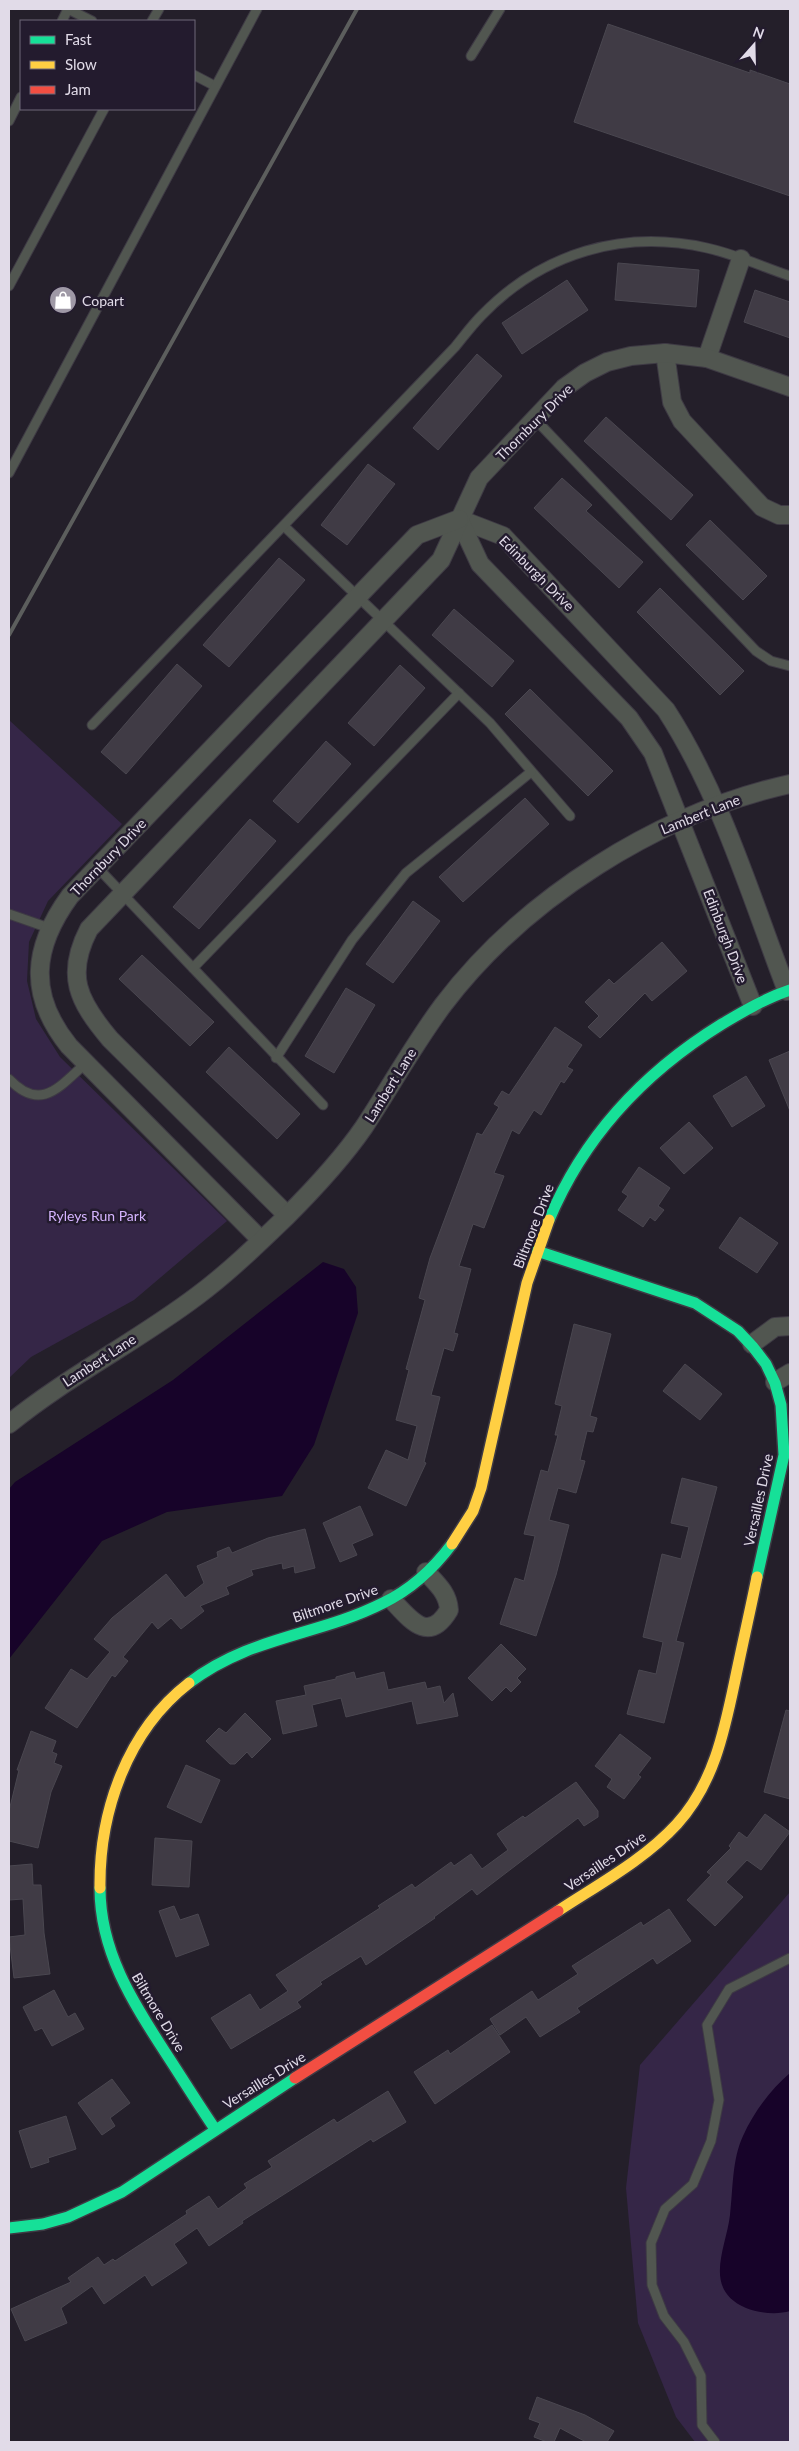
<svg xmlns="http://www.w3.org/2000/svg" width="799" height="2451" viewBox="0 0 799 2451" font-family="Lato,sans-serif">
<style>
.green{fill:#352647}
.water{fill:#170329}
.building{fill:#403b45;stroke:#4a4750}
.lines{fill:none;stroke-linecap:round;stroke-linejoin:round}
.lane-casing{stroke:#3e3a44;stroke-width:11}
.street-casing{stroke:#3e3a44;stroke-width:20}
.fast-casing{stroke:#3e3a44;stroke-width:14}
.slow-casing{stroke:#3e3a44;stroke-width:14}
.jam-casing{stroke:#3e3a44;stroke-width:14}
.lane{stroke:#515650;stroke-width:9}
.street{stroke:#515650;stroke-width:18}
.fast{stroke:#16e098;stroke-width:11}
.slow{stroke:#ffcf43;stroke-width:11}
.jam{stroke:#f24e42;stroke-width:11}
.rail{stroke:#5c5e5d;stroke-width:4}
.labels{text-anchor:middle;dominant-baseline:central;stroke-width:5;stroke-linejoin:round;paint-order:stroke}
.poi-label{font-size:14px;fill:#e1dbe8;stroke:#231b2e;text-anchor:start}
.street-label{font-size:14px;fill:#e1dbe8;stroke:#231b2e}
.park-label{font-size:14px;fill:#d5b4ff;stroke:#231b2e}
</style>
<rect width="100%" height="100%" fill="#241f2a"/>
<g class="green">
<path d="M9,720L122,824L48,901L29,942L27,981L36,1019L60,1057L227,1221L134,1300L31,1357L9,1378Z"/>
<path d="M790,1892V2442H695L676,2417L638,2323L626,2188L640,2065Z"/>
</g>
<g class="water">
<path d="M323,1262L344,1269L356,1287L358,1313L314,1445L282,1496L167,1512L102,1541L9,1659V1489L15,1482L173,1380Z"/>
<path d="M790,2073V2311C777,2315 758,2313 746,2308C702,2289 726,2249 730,2215C733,2190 732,2159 743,2136C753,2113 771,2089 790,2073Z"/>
</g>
<g class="building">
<path d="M608,24L750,73V70L790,84V196L574,122Z"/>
<path d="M618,263L699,270L696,307L615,300Z"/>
<path d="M567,280L588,310L522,354L502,323Z"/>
<path d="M755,290L790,302V338L744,322Z"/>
<path d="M477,354L502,376L438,450L413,428Z"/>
<path d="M606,417L693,495L671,520L584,441Z"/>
<path d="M368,464L395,484L347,545L321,525Z"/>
<path d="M562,478L592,505L586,511L643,562L619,588L534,508Z"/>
<path d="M710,520L767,576L743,600L686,545Z"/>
<path d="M279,558L305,580L229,667L203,645Z"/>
<path d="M660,588L744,671L720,695L637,612Z"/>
<path d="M454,609L514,661L492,687L432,635Z"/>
<path d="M177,664L202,686L126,774L101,752Z"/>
<path d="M400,665L425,688L374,746L348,723Z"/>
<path d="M530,689L613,771L588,796L505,714Z"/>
<path d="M326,741L351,764L298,823L273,801Z"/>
<path d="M525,798L549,824L463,902L439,877Z"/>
<path d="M250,819L276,841L199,929L173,907Z"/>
<path d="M413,901L440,921L393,983L366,964Z"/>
<path d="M662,942L687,971L652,1001L645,993L600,1038L588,1027L599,1016L585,1002L609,979L614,984Z"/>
<path d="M142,955L214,1022L190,1046L119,979Z"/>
<path d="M346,988L375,1005L334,1073L305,1056Z"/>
<path d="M555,1027L582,1045L567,1067L573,1070L564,1083L561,1081L541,1115L534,1110L519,1134L512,1130L494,1173L504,1176L484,1228L473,1224L459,1266L471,1269L454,1333L458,1334L453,1351L444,1348L431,1395L440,1397L424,1462L426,1463L406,1506L368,1488L386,1450L408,1460L417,1426L396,1420L409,1370L406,1369L425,1300L419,1298L430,1258L477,1133L482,1135L499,1107L494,1104L502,1091L509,1095Z"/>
<path d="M229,1047L300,1114L277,1139L206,1072Z"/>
<path d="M790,1051V1111L769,1060Z"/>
<path d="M746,1076L765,1106L732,1127L713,1096Z"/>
<path d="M689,1122L713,1148L684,1174L660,1148Z"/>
<path d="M639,1167L670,1188L658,1206L664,1210L655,1221L650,1217L643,1227L618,1210L628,1196L622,1192Z"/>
<path d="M740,1217L778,1243L757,1273L719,1248Z"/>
<path d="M574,1324L611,1334L590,1416L597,1418L593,1432L587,1431L580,1460L585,1461L576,1493L558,1488L549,1520L569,1525L556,1575L536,1636L500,1624L515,1578L524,1581L535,1536L524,1534L541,1470L548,1472L558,1435H555L562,1406L555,1404Z"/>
<path d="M685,1364L722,1394L700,1420L663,1391Z"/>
<path d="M682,1478L717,1487L676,1641L684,1643L664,1723L627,1714L639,1670L656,1674L663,1642L643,1637L662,1554L681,1559L689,1527L671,1523Z"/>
<path d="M360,1506L373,1535L352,1544L357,1555L340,1562L323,1523Z"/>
<path d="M305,1529L315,1568L295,1573L294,1566L283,1569L282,1563L251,1570L253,1575L226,1587L229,1594L200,1606L204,1611L181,1629L171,1618L158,1629L152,1622L123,1657L128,1661L115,1677L112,1675L77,1728L45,1708L71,1669L87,1679L110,1652L94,1639L112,1618L166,1574L185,1598L204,1583L197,1566L218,1557L217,1552L229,1547L232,1553L268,1538Z"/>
<path d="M501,1644L526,1669L517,1678L521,1682L511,1692L506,1687L492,1701L468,1678Z"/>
<path d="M354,1672L356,1679L384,1672L388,1690L425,1682L427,1689L440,1686L444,1703L453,1693L458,1716L417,1724L412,1701L346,1717L341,1698L312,1705L317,1726L283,1734L276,1701L306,1695L304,1686L336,1679V1677Z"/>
<path d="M786,1710L790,1711V1799L764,1792Z"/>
<path d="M245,1713L271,1739L252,1758L247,1752L235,1764H230L206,1741L219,1728L226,1733Z"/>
<path d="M31,1731L56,1741L52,1752L57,1754L54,1763L62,1766L51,1792L38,1848L9,1841V1811L19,1770H17Z"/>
<path d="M620,1734L651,1758L638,1775L641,1777L624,1799L607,1787L612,1779L595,1766Z"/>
<path d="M186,1765L220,1780L201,1823L167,1807Z"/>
<path d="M576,1782L598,1811V1817L584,1826L578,1818L477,1895L472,1889L434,1917L435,1918L366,1965L361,1956L320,1982L322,1984L297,2002L301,2007L231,2049L211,2018L250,1994L260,2010L288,1991L276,1975L380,1908L378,1906L412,1884L415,1888L451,1862L454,1866L471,1854L482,1869L508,1850L497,1834L523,1816L525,1818Z"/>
<path d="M765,1814L790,1832L761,1870L747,1860L726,1882L743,1897L715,1926L687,1900L711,1875L707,1872L731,1848L729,1846L739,1832L747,1838Z"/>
<path d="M155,1838L192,1841L189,1887L152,1885Z"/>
<path d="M32,1864L33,1885H41L44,1933L50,1974L14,1978L9,1937L25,1935L23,1899L9,1900V1866Z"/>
<path d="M174,1906L180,1920L198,1914L209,1945L176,1957L159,1911Z"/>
<path d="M669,1909L691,1941L657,1964L653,1958L577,2008L580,2012L540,2037L526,2017L500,2035L490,2019L532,1991L538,2000L578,1974L572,1966L641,1922L643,1926Z"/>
<path d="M54,1990L68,2017L75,2013L84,2029L52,2046L42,2028L35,2031L23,2007Z"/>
<path d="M492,2025L510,2052L435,2104L414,2072L448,2050L450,2054Z"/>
<path d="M112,2079L130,2103L110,2118L115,2126L102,2135L78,2103Z"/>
<path d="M388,2091L406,2122L373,2142L371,2139L242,2221L243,2223L209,2246L197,2228L174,2244L187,2263L152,2286L145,2275L104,2304L92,2286L61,2308L67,2323L25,2341L11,2309L71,2282L68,2278L98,2257L104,2265L113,2259L115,2261L187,2214L186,2211L209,2196L218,2209L247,2188L244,2184L272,2167L268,2161L334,2119L337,2123Z"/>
<path d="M66,2116L76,2149L48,2158L49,2162L31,2168L19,2131Z"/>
<path d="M537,2397L585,2415L614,2431L607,2442H586L560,2428L554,2442H547L534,2437L540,2423L529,2419Z"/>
</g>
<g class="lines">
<g class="lane-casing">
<g id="lane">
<path d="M68,9L92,21"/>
<path d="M62,21L68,9"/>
<path d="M152,21L159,9"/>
<path d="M471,56L500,9"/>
<path d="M194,75L215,86"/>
<path d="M9,121L21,97"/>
<path d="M9,286L104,109"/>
<path d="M534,418L756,651L771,661L790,666"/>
<path d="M9,473L257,9"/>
<path d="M285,527L490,723L570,816"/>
<path d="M92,725L455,347C464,336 472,325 482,315C542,253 623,229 707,248C735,254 763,267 790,276"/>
<path d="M98,868L323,1105"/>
<path d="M9,914L49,928"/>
<path d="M193,968L459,693"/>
<path d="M276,1058L352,940L406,873L531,772"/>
<path d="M9,1079C41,1113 60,1086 86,1063"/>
<path d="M715,2442L702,2425L701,2376L684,2342L664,2316L652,2285L651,2243L665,2209L693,2184L711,2141L719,2100L707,2025L729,1989L790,1958"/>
</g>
</g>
<g class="street-casing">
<g id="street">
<path d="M665,353L672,402L682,421L762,507L779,515H790"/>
<path d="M707,358L741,259"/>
<path d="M459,519L503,536L666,710C721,795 751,897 787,991"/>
<path d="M459,519L480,564L629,718L653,753L753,1006"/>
<path d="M287,1215L110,1039C78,1001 65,975 89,929L441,560L479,478L564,388L585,373L607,362L631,356L665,353L707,358L790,387"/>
<path d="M261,1240L69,1046C28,995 32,948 70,896L417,535L459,519"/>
<path d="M752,1344L775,1327L790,1326"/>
<path d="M775,1382L790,1373"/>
<path d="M9,1424C68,1376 136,1342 197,1296C228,1273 258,1244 286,1217C313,1190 342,1159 364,1127C391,1086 414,1044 443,1005C524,898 659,813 790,784"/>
<path d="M391,1599C410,1619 428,1645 449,1610C448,1593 437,1584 426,1572"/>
</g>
</g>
<g class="fast-casing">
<g id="fast">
<path d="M549,1220C584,1136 646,1071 722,1024C744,1011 766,998 790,990"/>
<path d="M537,1251L695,1303L738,1331L753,1347L766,1364L775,1383L781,1405L784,1455L757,1577"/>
<path d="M189,1683C250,1636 318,1636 383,1603C410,1590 434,1568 452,1544"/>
<path d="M100,1888C100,1951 132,2001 165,2052C182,2078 198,2104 215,2129"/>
<path d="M9,2228L43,2224L68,2217L122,2192L295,2078"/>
</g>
</g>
<g class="slow-casing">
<g id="slow">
<path d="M452,1544L473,1511L481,1488L527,1283L549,1220"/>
<path d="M100,1888C99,1812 127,1731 189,1683"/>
<path d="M558,1911C599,1884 644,1860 677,1824C717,1780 726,1722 738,1666C744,1637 751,1607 757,1577"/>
</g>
</g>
<g class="jam-casing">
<path id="jam" d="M295,2078L558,1911"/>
</g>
<use href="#lane" class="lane"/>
<use href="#street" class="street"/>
<use href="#fast" class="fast"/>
<use href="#slow" class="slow"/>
<use href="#jam" class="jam"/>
<path class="rail" d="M9,635L357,9"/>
</g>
<defs>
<g id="shop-disc" transform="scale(1.4375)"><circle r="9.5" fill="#9f99a6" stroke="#231b2e"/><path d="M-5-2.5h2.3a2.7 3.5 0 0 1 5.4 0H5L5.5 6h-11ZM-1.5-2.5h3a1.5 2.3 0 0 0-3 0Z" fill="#fff"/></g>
</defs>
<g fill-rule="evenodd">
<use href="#shop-disc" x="63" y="300"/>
</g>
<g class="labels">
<g class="poi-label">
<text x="82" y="300">Copart</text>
</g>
<g class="street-label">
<text transform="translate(534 422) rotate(-45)">Thornbury Drive</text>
<text transform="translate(537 573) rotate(45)">Edinburgh Drive</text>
<text transform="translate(700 814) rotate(-22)">Lambert Lane</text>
<text transform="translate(108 857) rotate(-46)">Thornbury Drive</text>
<text transform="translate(726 936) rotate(69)">Edinburgh Drive</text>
<text transform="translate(390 1085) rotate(-58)">Lambert Lane</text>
<text transform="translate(533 1226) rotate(-69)">Biltmore Drive</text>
<text transform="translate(99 1360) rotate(-33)">Lambert Lane</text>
<text transform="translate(758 1500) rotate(-78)">Versailles Drive</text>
<text transform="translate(335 1603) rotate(-19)">Biltmore Drive</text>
<text transform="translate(605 1861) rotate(-34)">Versailles Drive</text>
<text transform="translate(159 2012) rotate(59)">Biltmore Drive</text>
<text transform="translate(264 2080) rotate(-32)">Versailles Drive</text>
</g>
<g class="park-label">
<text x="97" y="1215">Ryleys Run Park</text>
</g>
</g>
<rect width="799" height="2451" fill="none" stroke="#e1dbe8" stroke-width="20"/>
<rect x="20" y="20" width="175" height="90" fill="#231b2e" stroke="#6f6878"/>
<rect x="30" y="36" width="25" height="8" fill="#16e098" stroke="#6f6878"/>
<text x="65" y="45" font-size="15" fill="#e1dbe8">Fast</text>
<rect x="30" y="61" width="25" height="8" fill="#ffcf43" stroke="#6f6878"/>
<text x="65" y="70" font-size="15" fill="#e1dbe8">Slow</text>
<rect x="30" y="86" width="25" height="8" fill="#f24e42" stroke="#6f6878"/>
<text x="65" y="95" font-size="15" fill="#e1dbe8">Jam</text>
<g transform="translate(754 45) rotate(20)" stroke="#231b2e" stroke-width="4" paint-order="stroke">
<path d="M0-4L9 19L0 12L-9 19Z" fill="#e1dbe8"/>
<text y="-8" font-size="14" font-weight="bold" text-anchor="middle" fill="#e1dbe8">N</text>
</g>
</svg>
